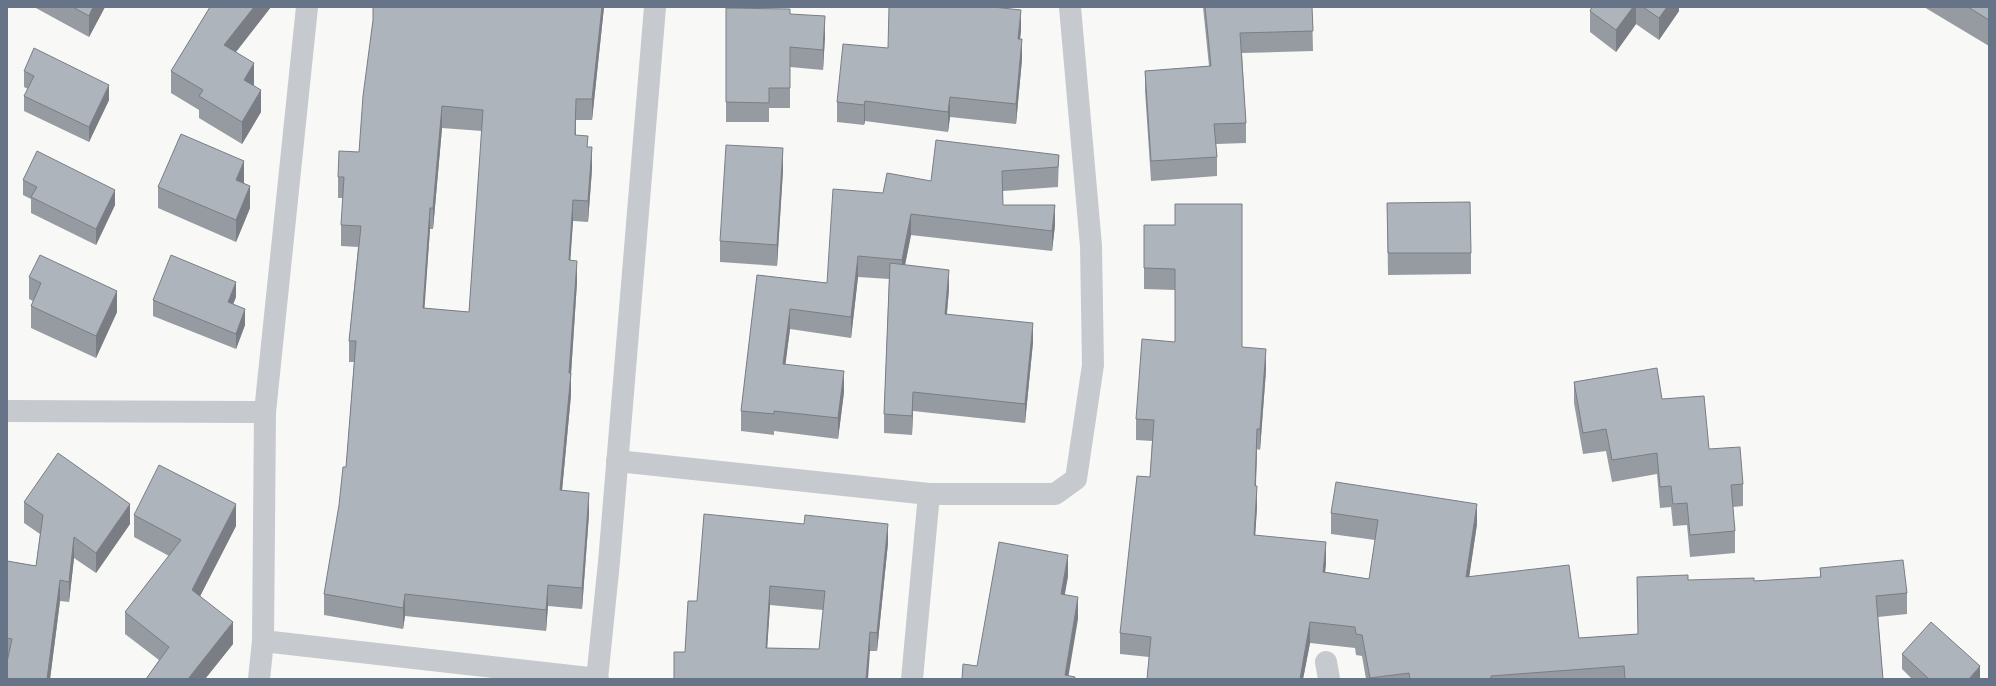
<svg xmlns="http://www.w3.org/2000/svg" width="1996" height="686" viewBox="0 0 1996 686" font-family="'DejaVu Sans',sans-serif">
<style>
.lines{fill:none;stroke-linecap:round;stroke-linejoin:round}
.minor{stroke:#c6c9cd;stroke-width:22}
.wall{fill:#969ba2;fill-rule:evenodd}
.shaded-wall{fill:#7a7e84}
.building{fill:#aeb4bc;stroke:#7a7e84;fill-rule:evenodd}
</style>
<rect width="100%" height="100%" fill="#f8f9f6"/>
<g class="lines">
<g class="minor">
<path d="M7,411L265,412"/>
<path d="M617,461L929,494H1055L1076,479L1093,365L1091,246L1070,7"/>
<path d="M263,641L598,679"/>
<path d="M1326,662L1329,679"/>
<path d="M259,679L263,641L265,412L307,7"/>
<path d="M597,679L609,562L655,7"/>
<path d="M912,679L929,494"/>
</g>
</g>
<g class="wall">
<path d="M34,7H105L89,37Z"/>
<path d="M210,7H271L236,52L254,85L261,112L242,144L199,118V110L171,93V71Z"/>
<path d="M604,7L592,120H576V135L588,147L592,169L588,222L573,221L570,260L577,282L571,374V395L562,490L589,514L582,609L548,606L546,631L405,616L403,629L324,615V594L346,467L354,362H349V341L358,247L341,246V225L343,198H338V177L359,152L373,20ZM442,128L482,131L469,312L424,308L430,229H433Z"/>
<path d="M1203,7H1312L1313,51L1242,53L1246,123V143L1216,144L1217,157V176L1151,181L1145,91V71L1209,66Z"/>
<path d="M1592,7H1679V11L1659,40L1636,24L1616,52L1590,32V11Z"/>
<path d="M1924,7H1989V46Z"/>
<path d="M726,8L790,14L825,36L823,70L790,67V108H769V122H726Z"/>
<path d="M1021,30L1020,39L1022,59L1016,124L950,117L948,132L865,121L864,125L837,122V102L888,48Z"/>
<path d="M24,71L109,100L89,142L24,111V96L28,89L24,87Z"/>
<path d="M1059,155L1058,187L1003,191V205L1055,225L1052,251L911,235L905,265L949,289L947,314L1033,342L1025,423L913,411L912,435L884,433V414L889,279L858,277L851,338L790,329L785,364L844,392L838,439L774,431V435L741,431V411L757,275L827,283L883,193L931,181Z"/>
<path d="M783,170L777,266L720,262V241Z"/>
<path d="M23,180L115,205L96,245L31,213V199L23,195Z"/>
<path d="M244,183V184L250,208L236,242L158,208V187Z"/>
<path d="M1387,203L1471,253V274L1388,275Z"/>
<path d="M1144,225L1242,347L1266,370L1260,450L1257,449L1256,486L1257,507L1255,535L1326,563L1325,572L1369,579L1375,540L1331,534V513L1477,524L1469,577L1579,638L1638,634L1637,577L1688,580L1754,581L1820,577V568L1907,593V614L1878,617L1883,679H1366L1362,656L1356,655L1355,648L1310,643L1303,679H1147L1149,657L1120,654V633L1150,477L1152,441L1136,440V419L1175,342V290L1144,289Z"/>
<path d="M29,277L117,312L96,358L31,328V306L33,301L29,299Z"/>
<path d="M236,297L233,304L245,325L236,349L153,316V300Z"/>
<path d="M1574,382L1662,399L1709,449L1743,484V506L1733,507L1735,531V553L1690,557L1687,525L1673,526L1671,507L1660,508L1657,474L1612,482L1606,451L1583,454L1574,403Z"/>
<path d="M24,502L130,524L96,573L74,558L69,602L60,601L50,679H7L8,658H7V561L36,566L40,534L24,523Z"/>
<path d="M134,515L236,526L200,596L233,644L205,679H146L159,660L125,634V612L169,556L134,537Z"/>
<path d="M888,543L877,651H870L685,652L697,601ZM770,605L823,610L819,649L767,648Z"/>
<path d="M1902,654L1980,679H1912L1902,669Z"/>
</g>
<g class="shaded-wall">
<path d="M93,7H105L89,37V16Z"/>
<path d="M254,7H271L224,67V45Z"/>
<path d="M602,7H604L592,120V99Z"/>
<path d="M1633,7H1636V24L1616,52V30Z"/>
<path d="M1667,7H1679V11L1659,40V18Z"/>
<path d="M1021,10V30L1018,59V39Z"/>
<path d="M825,16V36L823,70V50Z"/>
<path d="M1022,39V59L1016,124V104Z"/>
<path d="M254,63V85L244,102V80Z"/>
<path d="M109,85V100L89,142V127Z"/>
<path d="M261,90V112L242,144V122Z"/>
<path d="M950,97V117L948,132V112Z"/>
<path d="M576,99V120L575,157V135Z"/>
<path d="M865,101V121L864,125V105Z"/>
<path d="M442,106V128L433,229V208Z"/>
<path d="M592,147V169L588,222V201Z"/>
<path d="M783,148V170L777,266V245Z"/>
<path d="M244,161V183L236,202V180Z"/>
<path d="M250,186V208L236,242V220Z"/>
<path d="M115,190V205L96,245V229Z"/>
<path d="M573,200V221L569,281V260Z"/>
<path d="M1055,205V225L1052,251V231Z"/>
<path d="M430,208V229L423,330V308Z"/>
<path d="M911,214V235L902,280V260Z"/>
<path d="M858,256V277L851,338V317Z"/>
<path d="M577,261V282L571,374V395L560,512V490Z"/>
<path d="M949,270V289L945,333V314Z"/>
<path d="M236,282V297L228,317V302Z"/>
<path d="M117,291V312L96,358V336Z"/>
<path d="M245,309V325L236,349V334Z"/>
<path d="M790,309V329L783,384V364Z"/>
<path d="M1033,323V342L1025,423V404Z"/>
<path d="M1266,349V370L1260,450V429Z"/>
<path d="M844,371V392L838,439V418Z"/>
<path d="M913,392V411L912,435V416Z"/>
<path d="M1257,429V449L1255,507V486Z"/>
<path d="M1257,486V507L1254,555V535Z"/>
<path d="M589,493V514L582,609V588Z"/>
<path d="M130,504V524L96,573V553Z"/>
<path d="M236,504V526L192,612V590Z"/>
<path d="M1477,504V524L1466,598V577Z"/>
<path d="M888,524V543L877,651V633Z"/>
<path d="M74,537V558L69,602V582Z"/>
<path d="M1326,542V563L1323,593V572Z"/>
<path d="M1068,555V577L1061,615V594Z"/>
<path d="M60,580V601L50,679H47Z"/>
<path d="M548,585V606L546,631V610Z"/>
<path d="M770,586V605L766,667V648Z"/>
<path d="M405,594V616L403,629V608Z"/>
<path d="M1078,597V619L1068,679L1065,675Z"/>
<path d="M233,622V644L205,679H188Z"/>
<path d="M1310,622V643L1303,679H1300Z"/>
<path d="M870,632V651L868,679H866Z"/>
<path d="M1980,666V679H1969Z"/>
</g>
<g class="building">
<path d="M73,7H93L89,16Z"/>
<path d="M210,7H254L224,45L254,63L244,80L261,90L242,122L199,96L203,90L171,71Z"/>
<path d="M373,7H602L592,99H576L575,135L588,136L587,147H592L588,201L573,200L569,260L577,261L569,373H571L560,490L589,493L582,588L548,585L546,610L405,594L403,608L324,594L339,505L343,467H346L356,341H349L361,226L341,225L344,177H338L339,151L359,152L363,96L373,20ZM442,106L483,110L469,312L423,308L430,208H433Z"/>
<path d="M889,7H993L1021,10L1018,39H1022L1016,104L950,97L948,112L865,101L864,105L837,102L843,44L888,48Z"/>
<path d="M1205,7H1312L1313,31L1240,33L1246,123L1214,124L1217,157L1151,161L1145,71L1211,66Z"/>
<path d="M1592,7H1633L1616,30L1590,11Z"/>
<path d="M1643,7H1667L1659,18Z"/>
<path d="M1968,7H1989V20Z"/>
<path d="M726,8L790,9V14L825,16L823,50L790,47V88H769V103L726,102Z"/>
<path d="M34,48L109,85L89,127L24,96L34,76L24,71Z"/>
<path d="M181,134L244,161L236,180L250,186L236,220L158,187Z"/>
<path d="M936,140L1059,155L1058,167L1002,171L1003,205H1055L1052,231L911,214L902,260L858,256L851,317L790,309L783,364L844,371L838,418L774,411V414L741,411L757,275L827,283L833,189L883,193L887,173L931,181Z"/>
<path d="M726,145L783,148L777,245L720,241Z"/>
<path d="M37,151L115,190L96,229L31,197L37,187L23,180Z"/>
<path d="M1470,202L1471,253H1388L1387,203Z"/>
<path d="M1175,204H1242V347L1266,349L1260,429H1257L1255,486H1257L1254,535L1326,542L1323,572L1369,579L1378,520L1331,513L1336,482L1477,504L1466,577L1569,565L1579,638L1638,634L1637,577L1688,575V580L1754,578V581L1821,577L1820,568L1903,560L1907,593L1876,596L1883,679H1625L1624,666L1491,676V679H1410L1409,673L1370,678L1362,635L1356,634L1355,627L1310,622L1300,679H1147L1151,637L1120,633L1137,476L1150,477L1154,420L1136,419L1142,339L1175,342V269L1144,268V225H1175Z"/>
<path d="M40,255L117,291L96,336L31,306L41,283L29,277Z"/>
<path d="M171,255L236,282L228,302L245,309L236,334L153,300Z"/>
<path d="M890,263L949,270L945,314L1033,323L1025,404L913,392L912,416L884,414Z"/>
<path d="M1657,368L1662,399L1704,396L1709,449L1740,447L1743,484L1731,485L1735,531L1690,535L1687,503L1673,504L1671,486L1660,487L1657,453L1612,460L1606,429L1583,433L1574,382Z"/>
<path d="M58,453L130,504L96,553L74,537L69,582L60,580L47,679H7V662L12,639L7,638V561L36,566L43,515L24,502Z"/>
<path d="M159,465L236,504L192,590L233,622L188,679H146L169,647L125,612L181,540L134,515Z"/>
<path d="M704,514L804,524L805,515L888,524L877,633L870,632L866,679H674V652H685L688,601H697ZM770,586L825,591L819,649L766,648Z"/>
<path d="M999,542L1068,555L1061,594L1078,597L1065,675L1075,677V679H962L963,664L977,666Z"/>
<path d="M1931,622L1980,666L1969,679H1929L1902,654Z"/>
</g>
<rect width="1996" height="686" fill="none" stroke="#677487" stroke-width="16"/>
</svg>
